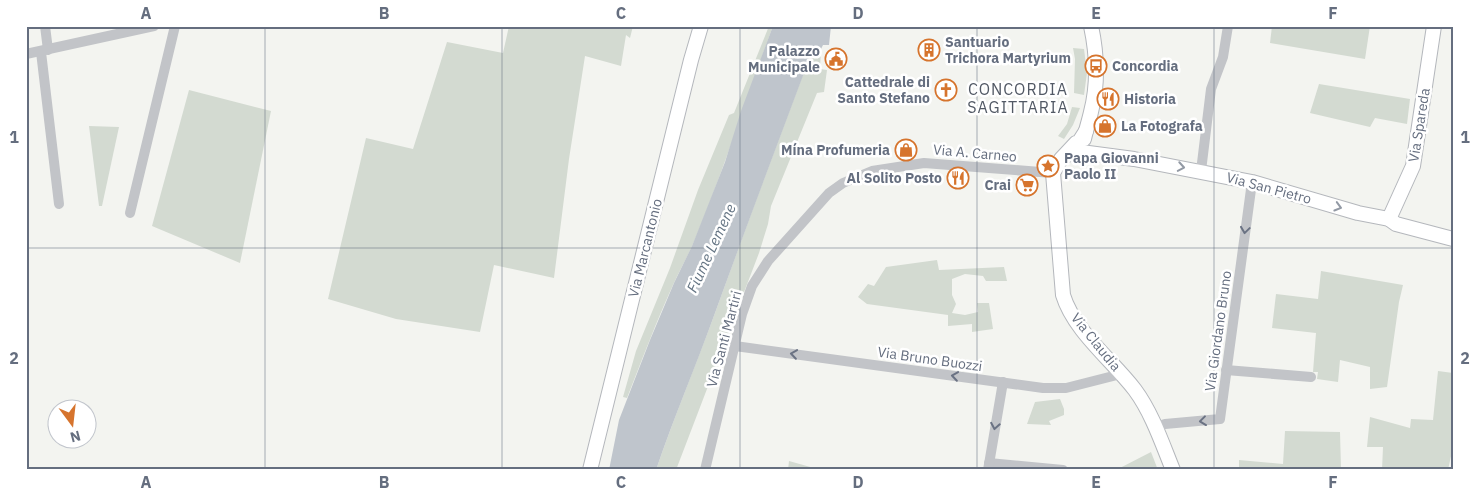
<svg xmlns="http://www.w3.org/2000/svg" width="1479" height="496" viewBox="0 0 1479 496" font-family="'IBM Plex Sans',sans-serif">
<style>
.green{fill:#d3dad1}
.water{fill:#bfc5cc}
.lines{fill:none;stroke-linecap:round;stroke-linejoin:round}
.secondary-casing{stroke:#b4b7bc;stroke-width:16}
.street{stroke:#c2c4c8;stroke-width:10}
.secondary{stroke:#fff;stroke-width:14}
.oneway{stroke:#939aa5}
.oneway2{stroke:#6a7283}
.grid{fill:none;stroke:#656e7f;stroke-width:1;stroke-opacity:0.55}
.labels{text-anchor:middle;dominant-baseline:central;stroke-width:5;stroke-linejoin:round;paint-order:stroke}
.poi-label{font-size:14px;font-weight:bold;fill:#656e7f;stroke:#fff;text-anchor:start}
.street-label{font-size:14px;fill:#656e7f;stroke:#fff}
.water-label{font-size:15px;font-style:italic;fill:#657584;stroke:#fff}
.quarter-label{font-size:16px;letter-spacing:1px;fill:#525965;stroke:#fff}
.neatline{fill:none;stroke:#656e7f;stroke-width:2}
.grid-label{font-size:16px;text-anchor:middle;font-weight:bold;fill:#656e7f}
</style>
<rect width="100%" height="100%" fill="#f3f4f0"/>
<g class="green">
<path d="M509,26H633L630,38L626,35L621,66L585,56L569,159L554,278L494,265L480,332L396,319L328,299L366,138L413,149L447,42L503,53Z"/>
<path d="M769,26H773C746,99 723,173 693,244C687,258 679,271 673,285C656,322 642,360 627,398L623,397L636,351L670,268L698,190L729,115L734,113Z"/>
<path d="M1272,26H1370L1365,59L1270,43Z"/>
<path d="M813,48L821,49L820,69L827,70L824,92L817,93L771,206L768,224L759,253L676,470H656C674,417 696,365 715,313C747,224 780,136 813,48Z"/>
<path d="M1073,48L1084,49L1087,73L1084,95L1074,93L1075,59Z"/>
<path d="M1319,84L1410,99L1407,124L1375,118L1370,127L1310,113Z"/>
<path d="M189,90L271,111L240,263L152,226Z"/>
<path d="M1072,107L1080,108L1073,125L1064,139L1058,136L1067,124Z"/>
<path d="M89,126L119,127L102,206H99Z"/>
<path d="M937,260L939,270L1004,267L1007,281H986L983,276L965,274L952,279V295L956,304L952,313L965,315L978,312L977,303H989L993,329L972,332V324L948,326V315L867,304L858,297L868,284L874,286L886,267Z"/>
<path d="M1321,271L1403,285L1399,302L1387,387L1370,389V367L1340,360L1338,382L1317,379L1318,372H1313L1316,333L1272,328L1276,294L1318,299Z"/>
<path d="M1438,371L1453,373L1451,393L1453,394V447L1448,470H1382L1383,447H1367L1370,417L1410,428L1411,419L1433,420Z"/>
<path d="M1060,399L1064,409V415L1049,421L1051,425L1027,424L1035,402Z"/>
<path d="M1285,431L1340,432L1341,469L1308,467V470H1239V460L1283,464Z"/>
<path d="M1151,452L1158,470H1116Z"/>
<path d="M789,461L821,470H788Z"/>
</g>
<path class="water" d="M773,26H831L829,45H823L821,49H813C780,137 747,225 715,313C696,366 674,417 656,470H609L619,420L650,340L674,283L692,246L725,162L741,111Z"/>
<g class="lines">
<g class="secondary-casing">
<g id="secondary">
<path d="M1086,131L1079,142L1076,143L1061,159L1053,173L1063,295C1074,331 1112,360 1135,390C1152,413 1162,443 1173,470"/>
<path d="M1084,139C1086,130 1089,121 1091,112C1098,85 1097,54 1091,26"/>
<path d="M1065,156L1073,152H1081L1134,159L1252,182L1358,213L1389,219L1396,224L1453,239"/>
<path d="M1389,219L1413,166L1434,26"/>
<path d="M590,470L691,60L701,26"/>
</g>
</g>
<g class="street">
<path d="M45,26L48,50"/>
<path d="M41,52L59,204"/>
<path d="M26,54L154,26"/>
<path d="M1201,171L1211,89L1223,57L1228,26"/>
<path d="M130,213L175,26"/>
<path d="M735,346L1043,388H1066L1121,374"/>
<path d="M1226,370L1311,377"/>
<path d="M1155,427L1165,424L1220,419L1252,182"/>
<path d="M989,463L1063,470"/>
<path d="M705,470L742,314L752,286L768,261L829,193L843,183L872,171L924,163L1053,173"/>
<path d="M988,470L1003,382"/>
</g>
<use href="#secondary" class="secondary"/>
</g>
<defs><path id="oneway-chevron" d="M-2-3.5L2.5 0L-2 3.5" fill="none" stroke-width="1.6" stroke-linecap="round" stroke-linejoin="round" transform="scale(1.25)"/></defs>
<g class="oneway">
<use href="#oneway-chevron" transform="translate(1181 167) rotate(10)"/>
<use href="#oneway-chevron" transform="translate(1338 207) rotate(16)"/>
</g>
<g class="oneway2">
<use href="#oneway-chevron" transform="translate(1245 230) rotate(98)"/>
<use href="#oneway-chevron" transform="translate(794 354) rotate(-172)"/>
<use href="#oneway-chevron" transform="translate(955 376) rotate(-172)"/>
<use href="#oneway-chevron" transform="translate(1203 421) rotate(173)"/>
<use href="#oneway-chevron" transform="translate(995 426) rotate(100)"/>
</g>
<path class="grid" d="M265,26V470M502,26V470M740,26V470M977,26V470M1214,26V470M26,248H1453"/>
<defs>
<g id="building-ring" transform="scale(1.125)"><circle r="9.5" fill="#fff" stroke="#d6742d" stroke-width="1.5"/><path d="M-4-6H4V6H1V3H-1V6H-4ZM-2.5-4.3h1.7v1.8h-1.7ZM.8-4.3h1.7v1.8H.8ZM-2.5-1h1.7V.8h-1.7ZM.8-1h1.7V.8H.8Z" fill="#d6742d"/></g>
<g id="civic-ring" transform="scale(1.125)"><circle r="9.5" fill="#fff" stroke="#d6742d" stroke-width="1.5"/><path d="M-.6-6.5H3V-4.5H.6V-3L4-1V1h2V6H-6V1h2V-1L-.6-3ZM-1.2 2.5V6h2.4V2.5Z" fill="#d6742d"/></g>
<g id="bus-ring" transform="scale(1.125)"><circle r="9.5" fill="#fff" stroke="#d6742d" stroke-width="1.5"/><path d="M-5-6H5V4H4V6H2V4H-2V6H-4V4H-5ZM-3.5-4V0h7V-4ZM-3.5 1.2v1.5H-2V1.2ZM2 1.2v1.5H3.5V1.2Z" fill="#d6742d"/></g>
<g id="church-ring" transform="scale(1.125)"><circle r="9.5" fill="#fff" stroke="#d6742d" stroke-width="1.5"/><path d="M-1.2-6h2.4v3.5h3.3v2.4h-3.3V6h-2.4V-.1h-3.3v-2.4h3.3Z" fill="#d6742d"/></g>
<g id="restaurant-ring" transform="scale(1.125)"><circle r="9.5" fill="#fff" stroke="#d6742d" stroke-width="1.5"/><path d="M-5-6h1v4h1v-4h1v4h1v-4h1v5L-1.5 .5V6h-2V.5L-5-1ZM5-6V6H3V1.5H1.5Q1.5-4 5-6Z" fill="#d6742d"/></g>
<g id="shop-ring" transform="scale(1.125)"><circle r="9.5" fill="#fff" stroke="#d6742d" stroke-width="1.5"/><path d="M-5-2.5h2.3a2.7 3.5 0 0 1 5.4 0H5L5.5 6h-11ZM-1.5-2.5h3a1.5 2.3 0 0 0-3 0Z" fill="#d6742d"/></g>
<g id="sight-ring" transform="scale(1.125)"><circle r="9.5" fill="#fff" stroke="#d6742d" stroke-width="1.5"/><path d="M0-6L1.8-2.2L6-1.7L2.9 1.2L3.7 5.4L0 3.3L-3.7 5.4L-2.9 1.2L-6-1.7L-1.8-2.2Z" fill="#d6742d"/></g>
<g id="supermarket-ring" transform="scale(1.125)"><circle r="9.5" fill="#fff" stroke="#d6742d" stroke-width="1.5"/><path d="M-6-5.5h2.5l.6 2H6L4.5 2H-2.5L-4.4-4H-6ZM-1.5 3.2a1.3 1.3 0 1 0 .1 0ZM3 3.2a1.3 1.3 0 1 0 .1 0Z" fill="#d6742d"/></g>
</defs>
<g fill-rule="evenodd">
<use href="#building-ring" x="929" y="50"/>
<use href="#civic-ring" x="836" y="59"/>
<use href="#bus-ring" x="1096" y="66"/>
<use href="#church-ring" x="946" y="90"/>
<use href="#restaurant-ring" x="1108" y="99"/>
<use href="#shop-ring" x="1105" y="126"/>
<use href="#shop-ring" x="906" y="150"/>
<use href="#sight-ring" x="1048" y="166"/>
<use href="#restaurant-ring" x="958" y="178"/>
<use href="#supermarket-ring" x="1027" y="185"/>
</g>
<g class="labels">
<g class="poi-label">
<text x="945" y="42">Santuario<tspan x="945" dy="16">Trichora Martyrium</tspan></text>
<text x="820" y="51" text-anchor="end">Palazzo<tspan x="820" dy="16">Municipale</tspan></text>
<text x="1112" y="66">Concordia</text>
<text x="930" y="82" text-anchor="end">Cattedrale di<tspan x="930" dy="16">Santo Stefano</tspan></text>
<text x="1124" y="99">Historia</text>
<text x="1121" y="126">La Fotografa</text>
<text x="890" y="150" text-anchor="end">Mína Profumeria</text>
<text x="1064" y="158">Papa Giovanni<tspan x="1064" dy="16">Paolo II</tspan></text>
<text x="942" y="178" text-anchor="end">Al Solito Posto</text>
<text x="1011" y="185" text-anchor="end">Crai</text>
</g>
<g class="street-label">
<text transform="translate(1419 125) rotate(-81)">Via Spareda</text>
<text transform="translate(975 153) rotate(5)">Via A. Carneo</text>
<text transform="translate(1269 188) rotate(15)">Via San Pietro</text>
<text transform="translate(645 248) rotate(-76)">Via Marcantonio</text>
<text transform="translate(1218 331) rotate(-82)">Via Giordano Bruno</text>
<text transform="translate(724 339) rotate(-75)">Via Santi Martiri</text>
<text transform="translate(1096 342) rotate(51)">Via Claudia</text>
<text transform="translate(930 359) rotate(8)">Via Bruno Buozzi</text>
</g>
<g class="water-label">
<text transform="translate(711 248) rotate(-65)">Fiume Lemene</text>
</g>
<g class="quarter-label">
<text x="1018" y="89">CONCORDIA<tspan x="1018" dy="18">SAGITTARIA</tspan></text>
</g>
</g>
<rect width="1479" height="496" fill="none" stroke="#ffffff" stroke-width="55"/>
<g transform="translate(72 424) rotate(165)"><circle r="24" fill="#ffffff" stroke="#c1c5cc"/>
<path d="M0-4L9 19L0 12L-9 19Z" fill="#d6742d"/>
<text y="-8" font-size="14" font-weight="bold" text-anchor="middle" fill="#656e7f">N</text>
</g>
<rect x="28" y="28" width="1424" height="440" class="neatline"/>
<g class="grid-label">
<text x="146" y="19">A</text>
<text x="384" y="19">B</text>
<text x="621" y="19">C</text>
<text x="858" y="19">D</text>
<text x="1096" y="19">E</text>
<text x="1333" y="19">F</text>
<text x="14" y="143">1</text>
<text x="1465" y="143">1</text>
<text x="14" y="364">2</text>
<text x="1465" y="364">2</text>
<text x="146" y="488">A</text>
<text x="384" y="488">B</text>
<text x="621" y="488">C</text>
<text x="858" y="488">D</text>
<text x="1096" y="488">E</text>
<text x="1333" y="488">F</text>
</g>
</svg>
